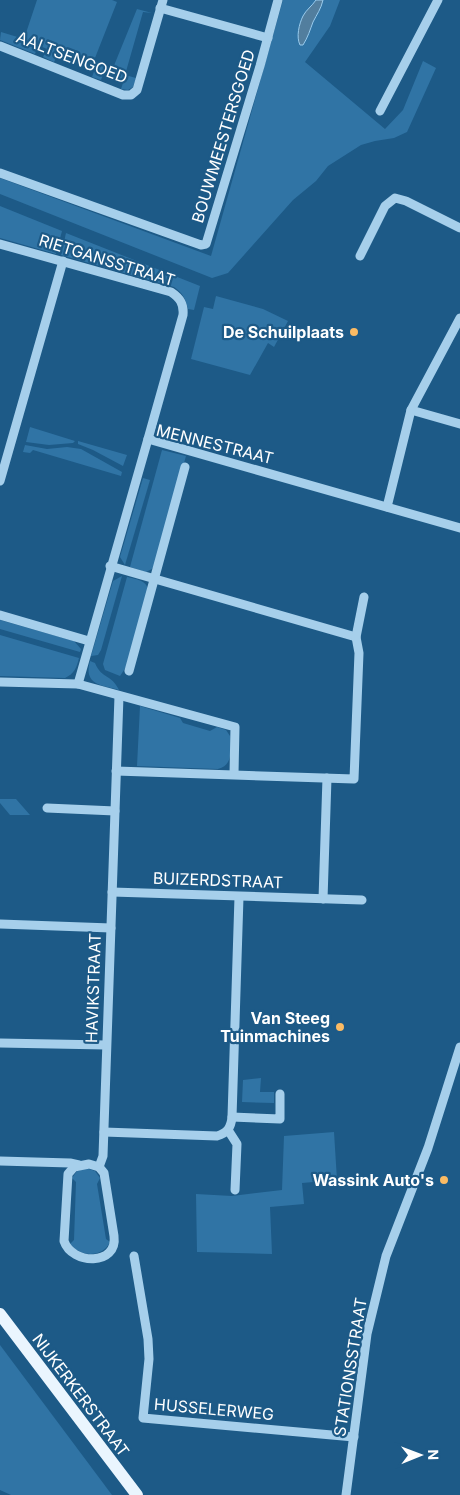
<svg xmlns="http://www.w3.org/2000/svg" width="460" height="1495" viewBox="0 0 460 1495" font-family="Inter,sans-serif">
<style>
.green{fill:#3074a5}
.water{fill:#527e9e;stroke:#99cbed}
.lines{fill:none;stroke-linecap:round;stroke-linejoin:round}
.minor{stroke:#a6cfeb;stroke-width:9}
.major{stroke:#eaf5fe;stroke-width:12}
.poi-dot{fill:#fbbb64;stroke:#1d5a87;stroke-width:2}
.labels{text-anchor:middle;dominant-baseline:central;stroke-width:4.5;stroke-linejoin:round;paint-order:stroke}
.street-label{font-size:16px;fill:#fff;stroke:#1d5a87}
.poi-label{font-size:16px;font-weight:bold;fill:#fff;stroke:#1d5a87;text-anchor:end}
</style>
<rect width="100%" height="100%" fill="#1d5a87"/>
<g class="green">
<path d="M37,0H112L117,2L93,63L113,68L137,9L152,13L143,12L125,75L136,78L133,87L128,90L121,89L124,80L104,72L101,80L92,77L95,69L58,54L54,62L43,57L47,49L38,45L35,54L0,40L1,32L24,39Z"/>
<path d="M283,0H340L330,26L305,62L385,129L403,110L423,61L436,68L407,132L394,138L375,141L361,145L328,166L316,181L293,200L228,273L212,278L0,194V178L211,256Z"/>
<path d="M0,206L62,231L56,254L0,238Z"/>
<path d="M66,233L200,286L194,310L188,309C185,298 183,293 174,287L61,255Z"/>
<path d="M216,296L263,309L288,321L274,347L268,343L250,375L191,359L204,307L213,309Z"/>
<path d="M30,427L75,441L73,443L49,445L26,442Z"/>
<path d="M78,441L127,455L123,466L93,450L78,444Z"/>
<path d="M25,445L47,449L67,447L81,449L122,472L121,476L33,450L30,453L23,452Z"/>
<path d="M162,450L186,456L155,564L152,569L146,572L130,567Z"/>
<path d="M143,478L150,480L125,565L120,557Z"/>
<path d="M122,576L101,650L98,655L91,656L113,581Z"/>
<path d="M127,577C135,579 147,580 148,590L126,667L120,676L105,670L103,664Z"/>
<path d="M0,620L74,641L81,649L80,652L0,629Z"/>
<path d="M0,635L79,658C77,667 74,674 65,678L0,676Z"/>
<path d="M90,661L95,663C102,680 111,673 119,690C102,685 83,685 90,661Z"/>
<path d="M140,706L180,718L183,723L210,731L217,727L226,730L230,736C230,749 234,765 218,769L137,766Z"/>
<path d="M0,799H16L30,815H10L0,803Z"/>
<path d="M261,1078L260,1092H274V1103L242,1102L243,1080Z"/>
<path d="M334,1132L337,1180L302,1183L304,1204L270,1207L272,1254L197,1252L196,1194L232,1196L282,1190L284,1136Z"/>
<path d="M86,1168L95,1171L100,1178L97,1184L106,1239L110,1242C103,1258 80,1257 70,1244L74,1240L76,1182L72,1178L77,1171Z"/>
<path d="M0,1345L112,1495H11L0,1490Z"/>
</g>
<path class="water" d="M316,0H323C321,9 317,14 313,22C310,30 308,37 303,45H300C296,37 299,24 303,16C306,10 312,6 316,0Z"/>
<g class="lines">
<g class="minor">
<path d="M160,8L268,38"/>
<path d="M0,46L123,95H131L137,90L163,0"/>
<path d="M380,111L438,0"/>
<path d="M0,173L187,240L201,245L206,244L260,66L278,0"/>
<path d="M0,244L171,292C180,298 184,304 183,315L148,439"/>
<path d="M360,256L385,206L395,198L406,201L460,228"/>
<path d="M411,410L460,424"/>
<path d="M0,481L63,261"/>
<path d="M387,507L411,410L460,318"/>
<path d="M110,566L356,637"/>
<path d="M0,615L89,641"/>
<path d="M129,671L185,467"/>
<path d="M0,682L78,684L235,727L234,774"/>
<path d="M78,684L148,439L460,528"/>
<path d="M116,771L354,779L359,653L356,637L364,597"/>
<path d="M47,808L115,811"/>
<path d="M112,892L362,900"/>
<path d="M323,899L327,778"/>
<path d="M0,924L111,928"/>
<path d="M0,1043L106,1045"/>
<path d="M232,1117L280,1119V1094"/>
<path d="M228,1130L237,1144L235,1190"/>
<path d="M104,1132L217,1136C227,1133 231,1128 232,1117L239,897"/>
<path d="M0,1161L70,1163L79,1165"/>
<path d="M89,1164L99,1167L104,1173L114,1236C118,1266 72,1265 64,1241L68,1174L74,1167Z"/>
<path d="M99,1167L103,1156L119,696"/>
<path d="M134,1256L148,1339L149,1359L143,1418L354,1437"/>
<path d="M346,1495L367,1334L386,1256L428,1148L460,1047"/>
</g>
<path class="major" d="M0,1314L137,1495"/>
</g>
<g class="poi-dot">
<circle cx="354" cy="332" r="5"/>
<circle cx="340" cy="1027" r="5"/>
<circle cx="444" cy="1180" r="5"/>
</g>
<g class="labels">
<g class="street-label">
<text transform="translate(72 57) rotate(21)">AALTSENGOED</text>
<text transform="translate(223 136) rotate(-73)">BOUWMEESTERSGOED</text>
<text transform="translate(107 260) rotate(17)">RIETGANSSTRAAT</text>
<text transform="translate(215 444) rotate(14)">MENNESTRAAT</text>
<text transform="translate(218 880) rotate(2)">BUIZERDSTRAAT</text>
<text transform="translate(93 988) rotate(-88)">HAVIKSTRAAT</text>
<text transform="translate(350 1367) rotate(-81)">STATIONSSTRAAT</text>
<text transform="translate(81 1395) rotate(53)">NIJKERKERSTRAAT</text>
<text transform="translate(214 1409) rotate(5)">HUSSELERWEG</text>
</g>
<g class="poi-label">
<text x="344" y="332">De Schuilplaats</text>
<text x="330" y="1018">Van Steeg<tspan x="330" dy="18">Tuinmachines</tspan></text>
<text x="434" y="1180">Wassink Auto's</text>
</g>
</g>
<g transform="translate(420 1455) rotate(89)" stroke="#1d5a87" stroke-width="4" paint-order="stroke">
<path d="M0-4L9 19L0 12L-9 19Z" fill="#ffffff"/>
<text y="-8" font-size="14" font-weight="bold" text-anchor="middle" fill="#ffffff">N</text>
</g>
</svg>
